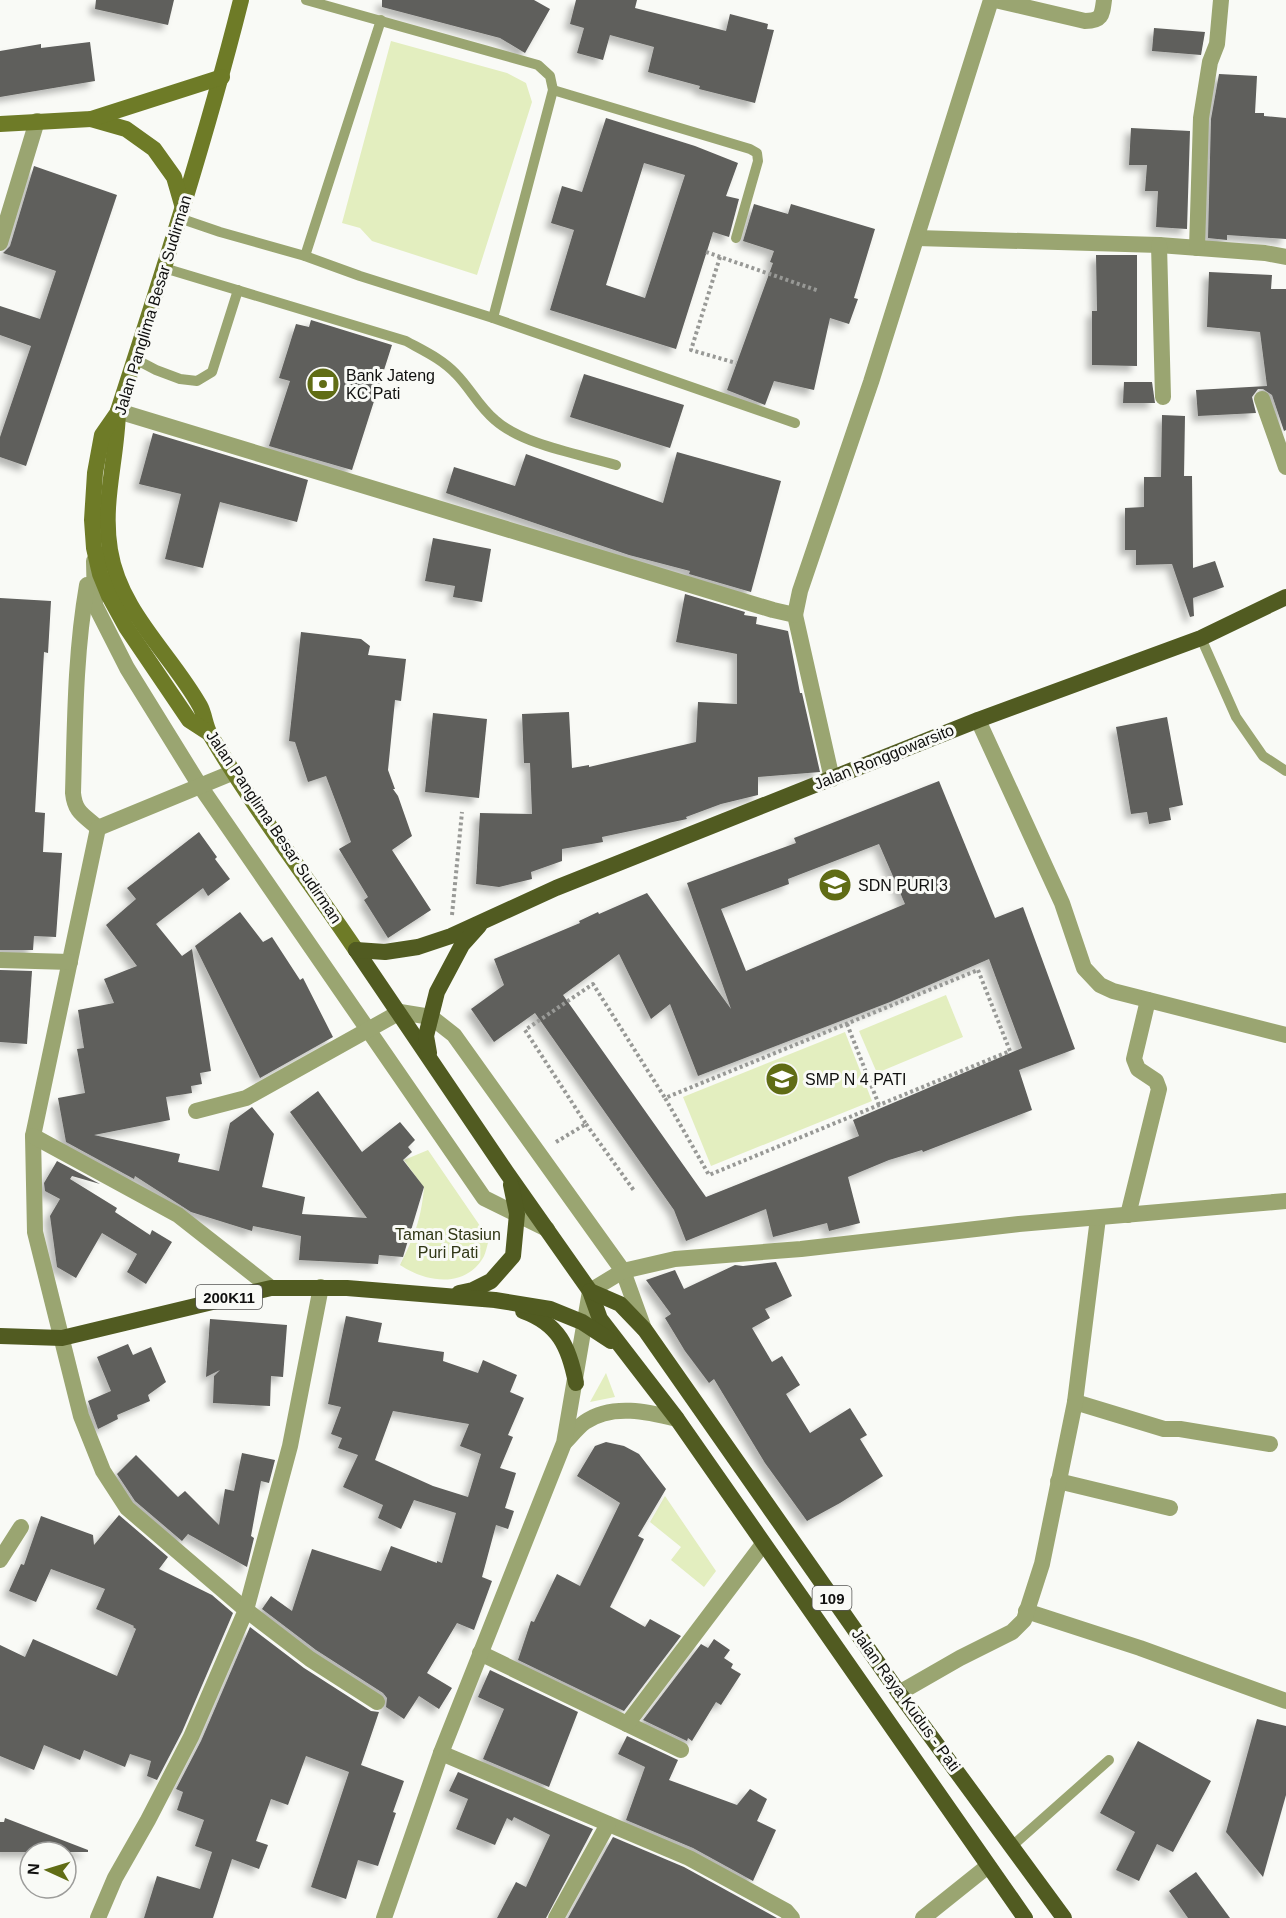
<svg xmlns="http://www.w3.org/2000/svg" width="1286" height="1918" viewBox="0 0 1286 1918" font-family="Helvetica,sans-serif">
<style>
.green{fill:#e3eebf}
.building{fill:#5e5e5b;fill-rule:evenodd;filter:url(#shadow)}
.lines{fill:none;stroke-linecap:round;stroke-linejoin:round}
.path{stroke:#989996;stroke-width:4;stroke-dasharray:3 3;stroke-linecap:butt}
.service{stroke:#9aa571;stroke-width:10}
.minor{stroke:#9aa571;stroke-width:16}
.secondary{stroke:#6e7b27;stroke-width:16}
.primary{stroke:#515b21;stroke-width:16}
.labels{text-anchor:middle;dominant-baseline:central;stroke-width:6;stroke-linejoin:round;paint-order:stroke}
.shield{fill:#f9faf6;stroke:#565654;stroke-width:1.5}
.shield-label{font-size:15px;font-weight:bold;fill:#10100f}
.street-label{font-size:16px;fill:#10100f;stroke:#f9faf6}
.poi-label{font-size:16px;fill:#10100f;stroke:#f9faf6;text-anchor:start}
.park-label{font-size:16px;fill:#303615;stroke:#f9faf6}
</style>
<defs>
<filter id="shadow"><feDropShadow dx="-5.5" dy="5.5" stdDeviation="3" flood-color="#0004"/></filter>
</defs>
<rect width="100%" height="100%" fill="#f9faf6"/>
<g class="green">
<path d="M391,41L507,73L526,83L532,102L477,275L372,241L360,228L342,223Z"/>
<path d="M946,995L963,1037L877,1073L859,1031Z"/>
<path d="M845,1032L872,1101L711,1166L683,1097Z"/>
<path d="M428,1150L489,1239C487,1245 486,1255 481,1261C461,1289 424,1281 400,1265C414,1237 421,1220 424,1188L404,1160Z"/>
<path d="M606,1373L615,1397L590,1402Z"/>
<path d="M665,1496L716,1571L704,1587L671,1560L681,1547L650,1522Z"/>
</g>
<g class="building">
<path d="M96,0H174L168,25L95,9Z"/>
<path d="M382,0H534L550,9L525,53L500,38L382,7Z"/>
<path d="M576,0H637L635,8L726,31L730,14L768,24L767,29L774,30L755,103L699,89L700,86L648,72L654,47L610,35L603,60L577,53L584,28L570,24Z"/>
<path d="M1154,28L1205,32L1201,55L1152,51Z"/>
<path d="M90,42L95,81L0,97V51L41,44V48Z"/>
<path d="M1219,74L1257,76L1255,113H1264V116L1286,118V239L1227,235V240L1208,238L1211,119Z"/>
<path d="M606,118L695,146L738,163L726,196L739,199L729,237L713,232L676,349L550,310L574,230L551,223L562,186L582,192ZM644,163L685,175L645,298L606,285Z"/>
<path d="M1131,128L1190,131L1187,229L1156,227L1158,191H1145L1147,165H1129Z"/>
<path d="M34,166L117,195L26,466L0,457V437L31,346L0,335V306L40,319L56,271L3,253L10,246Z"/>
<path d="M754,204L788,214L791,204L875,229L854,298L858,299L849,324L830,318L814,390L774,381L765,405L727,390L773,263L770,262L774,251L743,241Z"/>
<path d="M1096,255H1137V366L1092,365V311H1097Z"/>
<path d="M1209,272L1272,275L1271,289H1286V430L1284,431L1272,395L1263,389H1258L1252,397L1256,413L1198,416L1196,390L1267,386L1260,332L1207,327Z"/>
<path d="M311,320L392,345L352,470L269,446L290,381L279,378L296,324L309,327Z"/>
<path d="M584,374L684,405L670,448L570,417Z"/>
<path d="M1124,382H1152L1155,403H1123Z"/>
<path d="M1162,415L1185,416L1184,476H1192L1193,568L1215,561L1224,587L1193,598L1194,616L1190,617L1172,564L1136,565V550H1125V508L1144,507V477H1161Z"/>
<path d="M153,433L308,480L297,522L220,502L203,568L165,559L181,494L139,484Z"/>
<path d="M677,452L781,481L751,592L689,574L690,571L629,555L446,493L454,467L515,486L526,454L663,503Z"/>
<path d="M433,538L491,549L482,602L453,597L455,586L425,581Z"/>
<path d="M685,594L745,612L744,615L757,617L756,624L788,631L800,693H802L820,772L758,777V795L721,804L686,817L687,819L602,837L603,842L562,849V861L531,872L532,879L499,887L476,884L480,813L532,814L530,763H524L522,714L569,712L572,768L589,765V767L696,742L698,702L737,704V654L676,642Z"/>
<path d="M0,598L51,601L48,653L44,652L35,812L45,813L43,852L62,853L56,937L34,936L33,950H0Z"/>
<path d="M301,632L361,639L370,646L368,655L406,659L401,701L395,700L388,770L395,789H393L398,796L412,836L392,850L431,910L388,938L364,900L368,897L339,849L351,842L326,776L308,782L295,742L289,741Z"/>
<path d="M433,713L487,719L479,798L425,792Z"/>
<path d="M1167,717L1183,805L1169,808L1171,820L1149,824L1147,812L1131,814L1116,727Z"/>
<path d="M939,781L995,918L1023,907L1075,1049L1019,1070L1032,1110L923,1152L922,1150L889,1160L848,1177L860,1223L829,1231L827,1223L773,1237L766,1209L686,1241L674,1210L535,1013L494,1042L471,1009L504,985L494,959L580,923L579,921L598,912L599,914L647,893L731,1009L687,883L796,843L794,838ZM879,844L905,904L746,971L721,909L789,884L788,879ZM619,954L651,1019L670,1004L698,1076L890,1002L989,959L1022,1048L853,1120L859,1136L706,1197L563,995Z"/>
<path d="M199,832L217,857L215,859L230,879L208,896L203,888L156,924L182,956L192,949L211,1071L200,1073L202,1084L191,1086L192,1093L166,1097L170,1120L94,1135L180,1154L178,1162L219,1171L230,1123L252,1107L274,1134L262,1187L305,1197L302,1214L367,1218L290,1112L318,1091L362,1152L400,1122L415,1140L408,1147L412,1152L403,1160L424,1187L403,1257L379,1255L378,1264L299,1260L301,1236L253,1226L252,1231L191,1212L135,1176L134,1179L66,1142L58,1098L85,1093L77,1049L84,1048L78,1010L114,1003L104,979L137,966L106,925L136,899L127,888Z"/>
<path d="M240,912L263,942L272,937L300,980L303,978L333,1037L260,1078L195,946Z"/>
<path d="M0,970L32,971L27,1044L0,1042Z"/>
<path d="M57,1161L100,1184L72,1176L70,1179L117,1208L115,1212L150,1235L152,1230L172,1242L146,1284L127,1272L137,1254L102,1233L76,1278L57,1267L50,1216L60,1199L45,1191L44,1183Z"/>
<path d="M776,1262L792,1296L765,1309L770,1318L752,1328L772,1362L782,1356L800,1385L786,1394L810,1433L850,1408L867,1435L860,1439L883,1476L840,1503L807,1521L765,1463L714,1379L709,1383L685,1351L665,1318L671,1314L646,1280L675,1270L684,1289L735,1265L743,1266Z"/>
<path d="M346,1316L382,1323L378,1342L444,1352L443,1361L478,1373L483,1360L517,1375L510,1392L524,1398L508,1435L513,1437L500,1468L516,1473L505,1508L514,1511L508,1529L496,1525L482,1577L492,1581L474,1630L457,1623L427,1673L452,1688L439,1709L419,1696L404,1719L386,1707L387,1698L383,1693L316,1650L262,1609L271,1596L292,1611L312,1549L381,1571L391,1546L437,1563V1561L442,1563L456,1513L414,1500L401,1529L378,1518L383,1505L343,1487L358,1455L338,1448L342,1438L331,1434L341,1407L328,1404ZM393,1411L469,1424L460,1446L481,1454L468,1497L433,1486L375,1460Z"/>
<path d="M210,1319L287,1325L283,1377L271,1376L270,1406L213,1403L214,1376L220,1370L206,1377Z"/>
<path d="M128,1344L133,1355L151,1347L166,1382L148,1395L150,1401L117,1415L118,1419L98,1429L88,1401L111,1391L97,1357Z"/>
<path d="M606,1442L624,1446L639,1454L666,1489L638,1536L644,1539L610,1607L645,1627L650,1619L681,1636L624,1711L518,1660L531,1621L534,1622L557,1574L580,1586L620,1503L577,1476L595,1446Z"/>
<path d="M242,1453L275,1460L269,1483L261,1481L251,1536L254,1538L247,1567L188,1534L182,1541L135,1501L117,1474L136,1455L178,1497L185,1491L219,1525L225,1489L234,1491Z"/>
<path d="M119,1515L168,1557L159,1569L212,1595L233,1613L182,1732L157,1780L147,1776L151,1761L130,1754L125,1767L84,1750L80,1760L44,1745L34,1770L0,1756V1645L25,1657L33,1639L117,1676L136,1629L133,1627L134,1626L96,1609L105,1589L51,1569L36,1602L9,1591L21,1564L24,1565L41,1516L93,1535L94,1545Z"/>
<path d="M250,1627L304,1668L371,1711L379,1712L361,1765L404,1781L393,1812L396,1813L378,1866L358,1860L346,1899L311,1887L349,1772L306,1756L288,1805L271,1799L256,1841L268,1845L259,1869L232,1859L213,1918H144L157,1876L200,1889L212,1852L195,1846L204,1820L177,1810L183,1792L176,1789L201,1741Z"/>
<path d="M714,1639L730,1650L724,1658L733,1664L731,1668L741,1674L721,1705L716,1702L692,1741L688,1738L687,1741L643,1720L701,1644L708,1648Z"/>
<path d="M490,1670L578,1712L549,1787L483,1759L504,1709L478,1697Z"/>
<path d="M1257,1719L1286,1726V1795L1263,1877L1226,1832Z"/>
<path d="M627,1736L678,1760L669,1780L737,1805L750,1789L767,1799L757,1821L776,1830L753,1881L693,1848L626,1820L645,1767L618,1754Z"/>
<path d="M1138,1741L1211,1781L1173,1852L1157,1844L1139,1881L1116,1870L1135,1832L1100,1813Z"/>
<path d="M458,1772L593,1829L546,1918H497L516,1882L526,1887L550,1835L514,1817L512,1821L507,1818L495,1845L456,1829L468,1799L449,1791Z"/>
<path d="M5,1818L88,1850V1852H0V1822H4Z"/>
<path d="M613,1837L684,1867L777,1918H568Z"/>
<path d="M1196,1872L1230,1918H1188L1169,1891Z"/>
</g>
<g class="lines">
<g class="path">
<path d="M706,252L819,291"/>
<path d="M720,257L691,350L736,363"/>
<path d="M452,915L462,812"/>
<path d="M978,970L1010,1051L709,1175L665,1098Z"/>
<path d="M847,1024L879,1105"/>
<path d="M586,1124L635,1192"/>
<path d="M556,1142L586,1124L525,1030L593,984L665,1098"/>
</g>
<g class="service">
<path d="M306,0L538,65L550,76L553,90L493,318"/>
<path d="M553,90L750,149L757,153L758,161L736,238"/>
<path d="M179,218L220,232L305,256L360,276L493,318L795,423"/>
<path d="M305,256L381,20"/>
<path d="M164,268L406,341C424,351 442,359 456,374C470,388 479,407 495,420C523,445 579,454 616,465"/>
<path d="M135,359L156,370L180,379L197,381L212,372L238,290"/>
<path d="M1201,638L1236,717L1263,756L1286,771"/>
<path d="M1012,1846L1109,1760"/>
</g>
<g class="minor">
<path d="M995,0L1085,21C1102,21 1102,15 1104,0"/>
<path d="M917,238L1159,245L1265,253L1286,257"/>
<path d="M0,243L37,121"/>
<path d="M1159,245L1163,397"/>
<path d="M1197,248L1201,118L1210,62L1217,44L1221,0"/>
<path d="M1262,399L1286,467"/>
<path d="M118,411L773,610L795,615L832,779"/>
<path d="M94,561L95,605L127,668L200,786L484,1198L547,1229"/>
<path d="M87,585C75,654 75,723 73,793C75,813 84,815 98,828"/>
<path d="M795,615L800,591L871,382L991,0"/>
<path d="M978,720L1062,903L1084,968L1100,985L1113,991L1286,1035"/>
<path d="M234,772L98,828L33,1136L35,1232L81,1416L103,1471L127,1508L246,1610L310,1659L377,1702"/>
<path d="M0,960L70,962"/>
<path d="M196,1111L246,1098L400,1012L431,1017L454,1035L623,1271L644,1329"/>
<path d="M33,1136L178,1215L271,1288"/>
<path d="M1128,1215L1159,1089L1156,1081L1138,1069L1134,1059L1148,1000"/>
<path d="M1075,1402L1164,1429H1180L1270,1444"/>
<path d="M565,1442C571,1436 578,1427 585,1422C612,1403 649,1412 677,1419"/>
<path d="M1058,1481L1170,1508"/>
<path d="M0,1560L21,1527"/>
<path d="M1026,1611L1140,1648L1286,1701"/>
<path d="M480,1653L681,1750"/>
<path d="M899,1693L960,1658L1012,1632L1024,1620L1042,1564L1075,1402L1098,1218"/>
<path d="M627,1724L763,1544"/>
<path d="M441,1753L689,1858L786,1911L792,1918"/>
<path d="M98,1918L115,1878L148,1820L191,1737L246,1610L290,1446L321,1287"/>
<path d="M384,1918L441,1753L564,1443L590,1291L623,1271L675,1259L801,1249L1019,1224L1286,1201"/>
<path d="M556,1918L608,1824"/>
<path d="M923,1918L988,1866"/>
</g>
<g class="secondary">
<path d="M241,0C206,139 162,275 118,411C117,459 102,502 110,550C120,612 171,654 200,706C205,715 205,727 211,736C255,810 308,879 356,950"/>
<path d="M91,119L126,129L154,149L174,177L183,208"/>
<path d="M0,124L91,119L222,77"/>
<path d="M118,412L102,435L95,473L92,520L94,548L100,574L109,596L126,627L189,720L209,733"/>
</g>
<g class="primary">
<path d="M356,950L507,1173L590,1291L600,1319L677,1419L1025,1918"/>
<path d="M356,950L385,952L418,947L451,936L556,888L978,720L1201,638L1286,597"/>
<path d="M429,1053L426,1036L437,992L462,945L479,926"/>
<path d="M590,1291L620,1304L645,1330L899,1693L1064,1918"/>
<path d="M459,1293L473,1290L491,1281L513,1256L517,1214L511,1185"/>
<path d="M523,1311C559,1324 569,1347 576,1383"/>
<path d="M0,1336L62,1338L271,1288H347L495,1300L550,1309L582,1322L611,1341"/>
</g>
</g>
<defs>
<g id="bank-disc" transform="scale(1.725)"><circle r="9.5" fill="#606c15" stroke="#f9faf6"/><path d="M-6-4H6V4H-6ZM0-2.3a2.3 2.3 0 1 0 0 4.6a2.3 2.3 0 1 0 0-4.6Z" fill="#fff"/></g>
<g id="school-disc" transform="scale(1.725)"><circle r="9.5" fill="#606c15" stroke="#f9faf6"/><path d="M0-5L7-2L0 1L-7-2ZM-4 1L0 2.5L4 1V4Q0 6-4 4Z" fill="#fff"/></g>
</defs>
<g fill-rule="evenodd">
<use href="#bank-disc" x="323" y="384"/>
<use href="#school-disc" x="835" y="885"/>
<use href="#school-disc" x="782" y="1079"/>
</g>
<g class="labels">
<g class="shield">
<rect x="196" y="1285" width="66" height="24" rx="4.5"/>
<rect x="812.5" y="1586" width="39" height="24" rx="4.5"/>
</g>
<g class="shield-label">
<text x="229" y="1297">200K11</text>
<text x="832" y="1598">109</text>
</g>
<g class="street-label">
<text transform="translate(153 305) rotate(-73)">Jalan Panglima Besar Sudirman</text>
<text transform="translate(884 757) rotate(-22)">Jalan Ronggowarsito</text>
<text transform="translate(274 827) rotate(56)">Jalan Panglima Besar Sudirman</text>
<text transform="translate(906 1700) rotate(54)">Jalan Raya Kudus - Pati</text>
</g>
<g class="poi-label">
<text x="346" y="375">Bank Jateng<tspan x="346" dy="18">KC Pati</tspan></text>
<text x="858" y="885">SDN PURI 3</text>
<text x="805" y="1079">SMP N 4 PATI</text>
</g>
<g class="park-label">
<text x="448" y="1234">Taman Stasiun<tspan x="448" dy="18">Puri Pati</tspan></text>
</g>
</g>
<g transform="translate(48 1870) rotate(274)"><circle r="28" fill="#f9faf6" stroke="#9c9c9a" stroke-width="1.5"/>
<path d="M0-4.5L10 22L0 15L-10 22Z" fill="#606c15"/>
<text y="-9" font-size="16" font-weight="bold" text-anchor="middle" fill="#10100f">N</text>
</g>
</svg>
